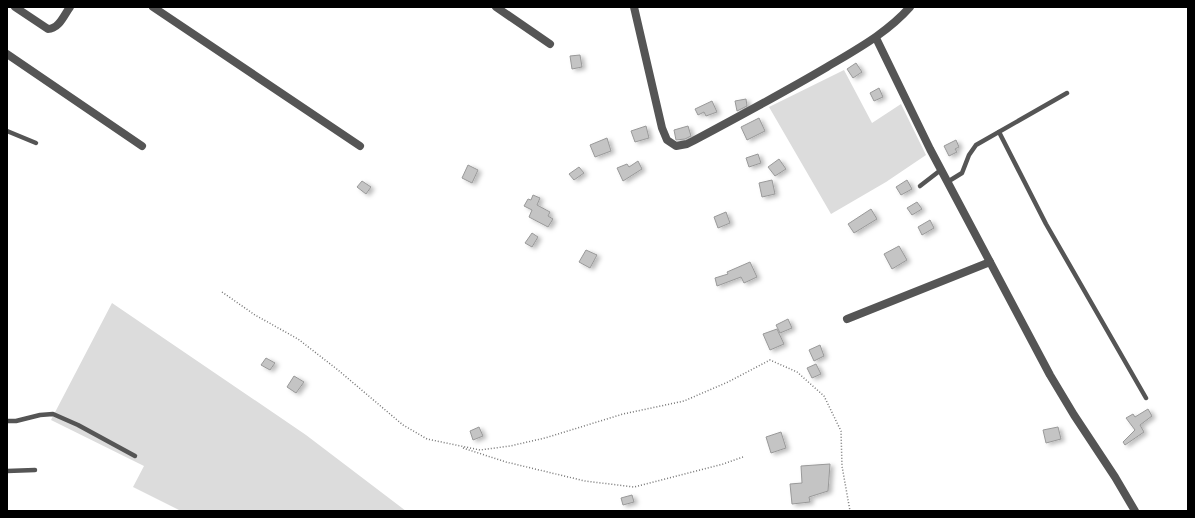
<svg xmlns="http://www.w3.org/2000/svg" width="1195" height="518" viewBox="0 0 1195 518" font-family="'Nunito Sans',sans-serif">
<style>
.green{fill:#dcdcdc}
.building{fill:#c4c4c4;stroke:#999;filter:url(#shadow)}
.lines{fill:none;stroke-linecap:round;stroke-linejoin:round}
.path{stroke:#777;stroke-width:1.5;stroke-dasharray:1 2;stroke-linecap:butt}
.lane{stroke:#555;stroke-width:4.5}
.street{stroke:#555;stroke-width:8}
</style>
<defs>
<filter id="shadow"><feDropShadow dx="3.5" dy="2" stdDeviation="2" flood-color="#0004"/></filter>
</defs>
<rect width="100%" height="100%" fill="#fff"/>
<g class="green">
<path d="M844,70L872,123L901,104L926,155L886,182L831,214L769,107Z"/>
<path d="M112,303L306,435L406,511H181L133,487L144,466L51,420Z"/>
</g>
<g class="building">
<path d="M580,55L582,67L572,69L570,56Z"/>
<path d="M856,63L862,72L853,78L847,69Z"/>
<path d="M879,88L883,97L874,101L870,93Z"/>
<path d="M746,99L747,106L737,111L735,101Z"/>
<path d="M712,101L717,112L706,116L704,112L698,115L695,109Z"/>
<path d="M759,118L765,131L747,140L741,127Z"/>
<path d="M646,126L649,138L635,142L631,131Z"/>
<path d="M688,126L691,136L685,139L676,140L674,130Z"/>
<path d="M607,138L611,151L595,157L590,145Z"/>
<path d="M956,140L959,147L955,149L957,152L949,156L944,146Z"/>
<path d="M758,154L761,163L749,167L746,158Z"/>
<path d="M779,159L786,169L775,176L768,167Z"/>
<path d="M638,161L642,169L623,181L617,168L627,164L629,167Z"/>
<path d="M468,165L478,170L472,183L462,178Z"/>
<path d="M579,167L584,173L574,180L569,174Z"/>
<path d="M772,180L775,194L762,197L759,183Z"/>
<path d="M907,180L912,189L901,195L896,187Z"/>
<path d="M362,181L371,187L366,194L357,187Z"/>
<path d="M533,195L540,198L537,205L550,212L548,216L553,219L548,227L529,217L532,210L524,206L528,199L531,200Z"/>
<path d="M917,202L922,209L912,215L907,208Z"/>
<path d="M871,209L877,219L854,233L848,224Z"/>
<path d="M726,212L730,223L718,228L714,217Z"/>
<path d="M930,220L934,228L922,235L918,227Z"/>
<path d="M532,233L538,237L532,247L525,243Z"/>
<path d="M899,246L907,260L892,269L884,254Z"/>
<path d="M586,250L597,255L590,268L579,262Z"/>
<path d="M750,262L757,277L744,283L741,277L717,286L715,278L728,274L727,272Z"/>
<path d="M788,319L792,328L780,333L776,325Z"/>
<path d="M777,329L784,344L770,350L763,334Z"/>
<path d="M820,345L824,356L814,361L809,350Z"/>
<path d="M266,358L275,363L270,370L261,365Z"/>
<path d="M816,364L821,374L812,378L807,368Z"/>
<path d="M294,376L304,382L296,393L287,387Z"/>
<path d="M1148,409L1152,416L1140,425L1144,432L1125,445L1123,442L1135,430L1126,418L1133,414L1135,417Z"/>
<path d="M479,427L483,436L473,440L470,431Z"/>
<path d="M1058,427L1061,439L1046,443L1043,430Z"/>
<path d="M781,432L786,448L771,453L766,437Z"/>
<path d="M830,464L828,491L809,497L810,502L792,504L790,484L802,483L801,466Z"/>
<path d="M632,495L634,502L623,505L621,498Z"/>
</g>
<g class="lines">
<g class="path">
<path d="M222,292L255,315L298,339L338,370L403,425L427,439L480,450L510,446L545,438L623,414L684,401L728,382L770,360L797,372L824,396L841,431L842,466L850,511"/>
<path d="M463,448L506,462L585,481L634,487L723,464L743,457"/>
</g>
<g class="lane">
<path d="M7,131L36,143"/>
<path d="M999,132L1046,224L1146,398"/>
<path d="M949,181L962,173L969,155L976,145L1067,93"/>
<path d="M920,186L942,169"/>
<path d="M7,421H16L40,415L53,414L78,425L135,456"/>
<path d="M7,471L35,470"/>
</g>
<g class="street">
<path d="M15,7L48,29C59,29 64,15 70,7"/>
<path d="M153,7L360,146"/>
<path d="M496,7L550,44"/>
<path d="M634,7L662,128L667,140L676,146L687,144L693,141C738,117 783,93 827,67C857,49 887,33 910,7"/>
<path d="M876,38L930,149L1050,375L1074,415L1115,477L1135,511"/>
<path d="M7,54L142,146"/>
<path d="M847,319L990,262"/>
</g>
</g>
<rect width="1195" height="518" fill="none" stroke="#000000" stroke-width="16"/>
</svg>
